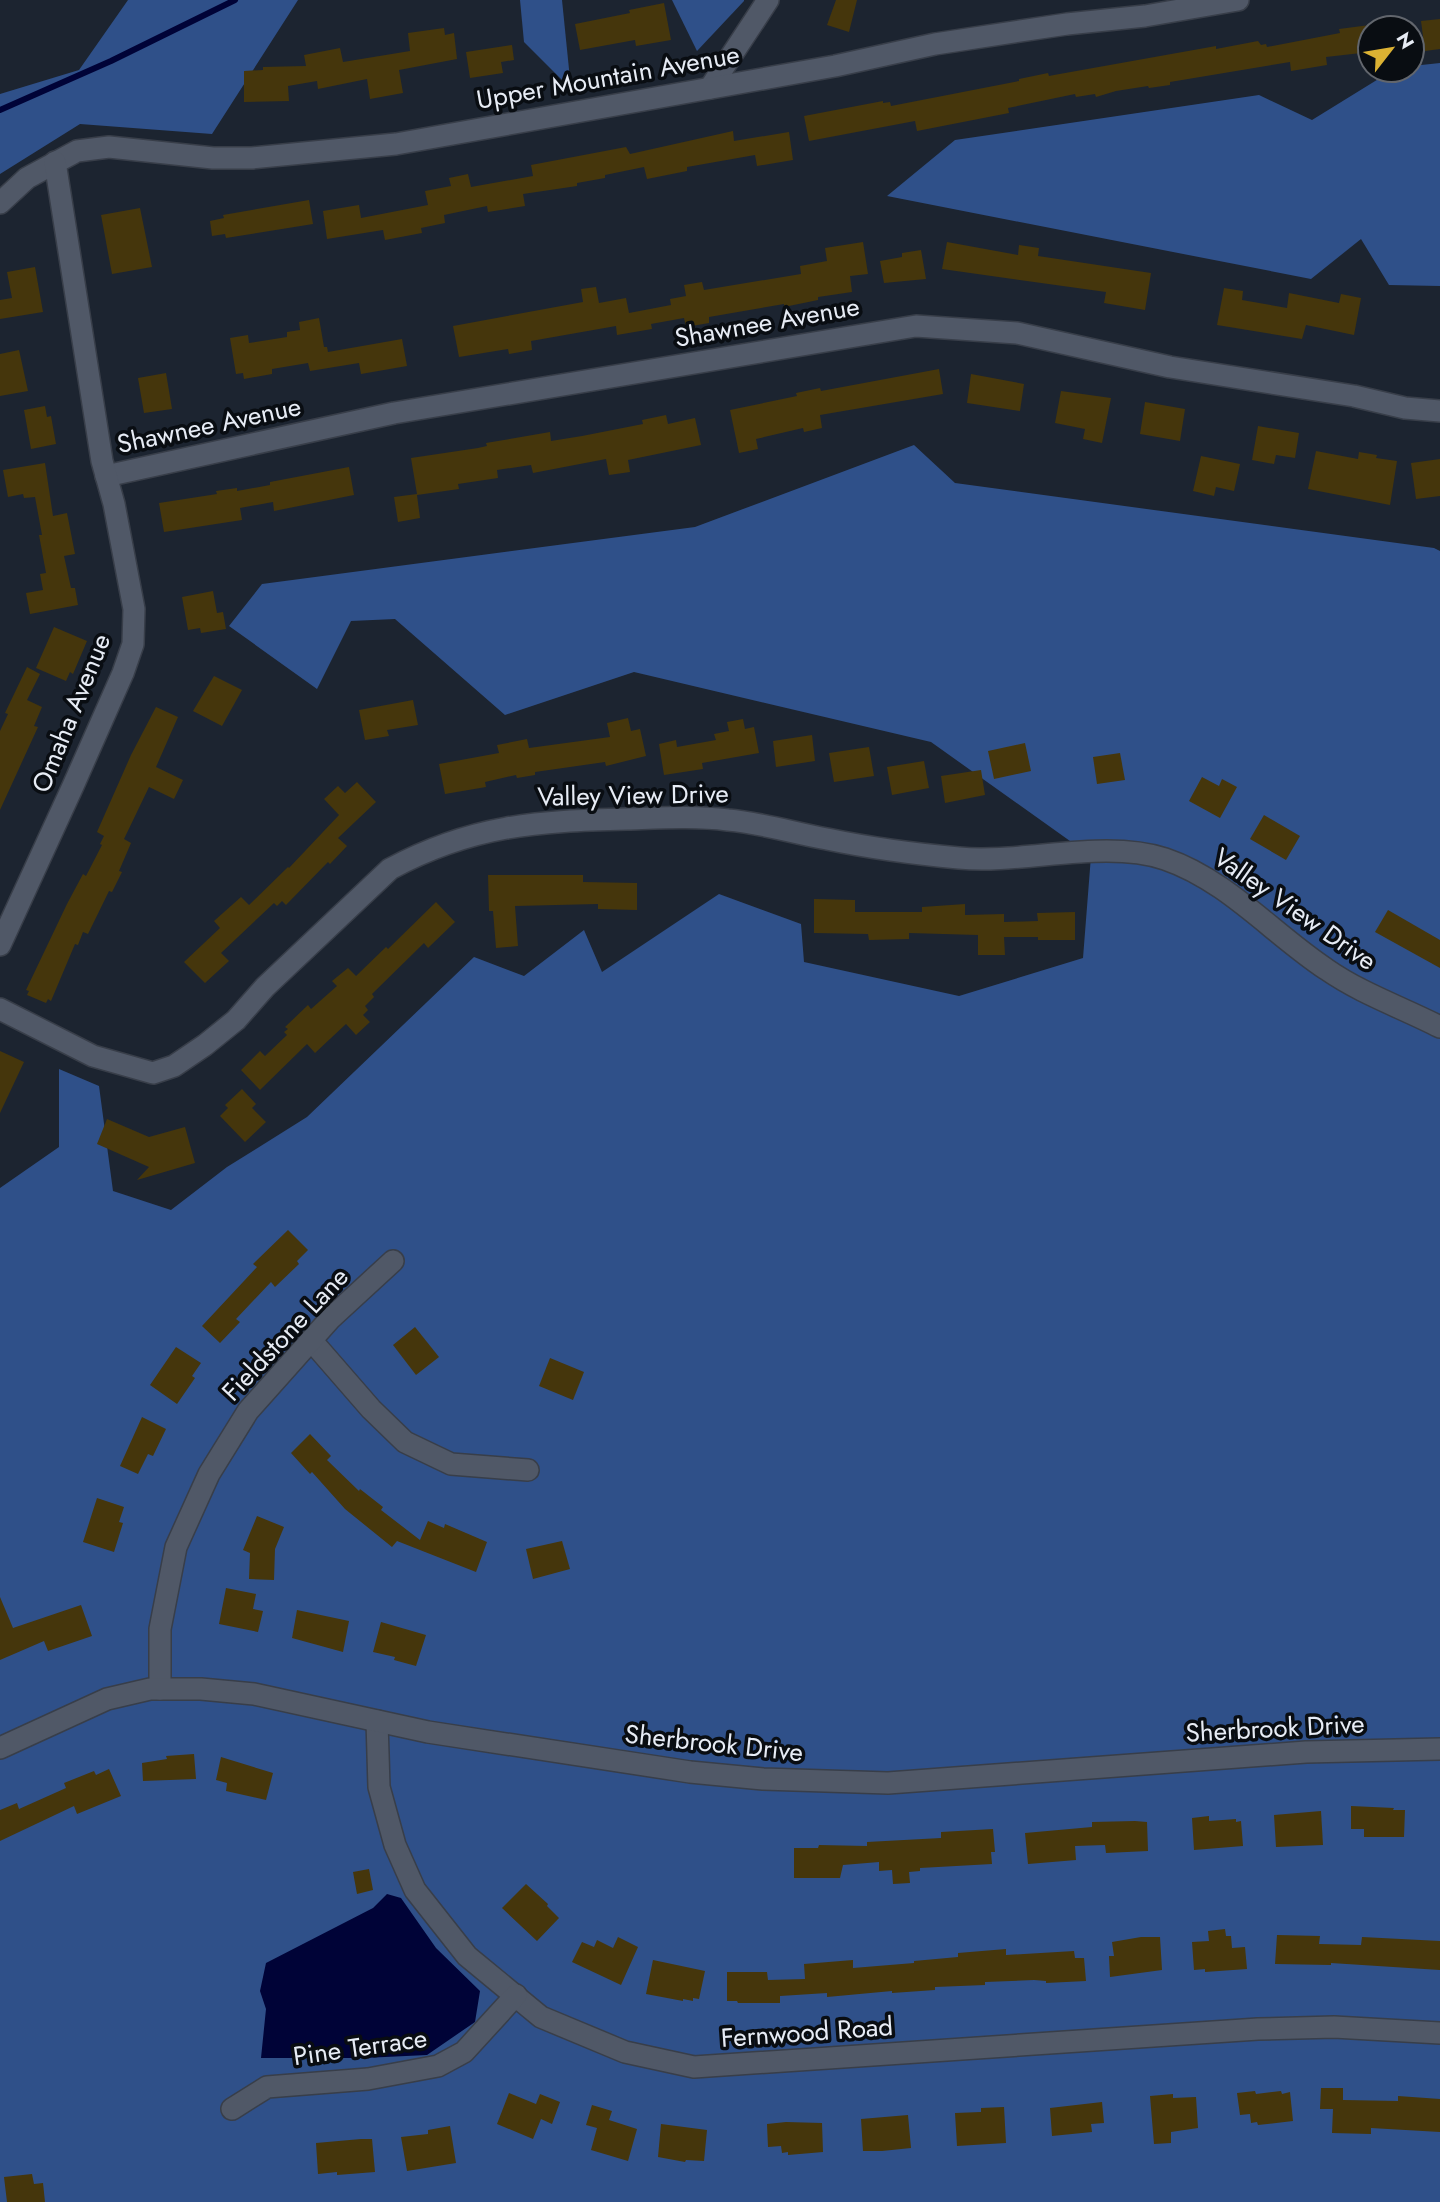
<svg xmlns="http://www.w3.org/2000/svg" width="1440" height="2202" viewBox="0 0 1440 2202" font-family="Jost,sans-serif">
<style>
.forest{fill:#2f5089}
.water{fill:#000337}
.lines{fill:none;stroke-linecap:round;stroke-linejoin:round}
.stream{stroke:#000337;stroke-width:6}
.building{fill:#45360c}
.street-casing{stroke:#383e49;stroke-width:24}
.street{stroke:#505867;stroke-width:21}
.labels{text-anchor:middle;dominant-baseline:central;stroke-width:7;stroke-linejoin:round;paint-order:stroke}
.street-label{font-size:26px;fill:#e7ecf5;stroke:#090d12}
</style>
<rect width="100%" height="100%" fill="#1c2430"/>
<g class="forest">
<path d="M128,0H298L212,134L80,124L0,174V94L79,70Z"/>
<path d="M520,0H562L571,89L524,42Z"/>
<path d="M672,0H744V1L697,51Z"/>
<path d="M1440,63V286L1389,285L1361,239L1311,279L887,196L955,140L1259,95L1312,120L1393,70H1412V66Z"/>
<path d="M914,445L955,483L1434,548L1440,551V2202H0V1188L59,1147V1069L99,1086L113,1191L171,1210L227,1167L307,1117L474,957L524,976L584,930L602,972L719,894L801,924L804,962L959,996L1083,958L1091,856L931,742L634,672L505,715L395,619L351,621L317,689L229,626L262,584L695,527Z"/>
</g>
<path class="water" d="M387,1894L401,1898L436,1948L480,1991L475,2022L427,2055L364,2058H261L266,2009L260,1991L266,1963L373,1908Z"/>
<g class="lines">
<path class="stream" d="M0,110L111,61L235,0"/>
</g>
<g class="building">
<path d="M836,0H857L849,32L827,25Z"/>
<path d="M664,3L671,40L636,46L635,40L580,50L575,24L630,13L629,10Z"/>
<path d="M1440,19V49L1425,51L1421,21Z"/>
<path d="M1370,25V52L1326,57L1327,65L1291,71L1290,62L1170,82V85L1149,88L1148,86L1116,91L1096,97L1095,94L1076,97L1075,94L1008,108L1009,113L917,131L915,121L809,141L804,116L883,101V103L890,102L891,106L1019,81V79L1048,73L1049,76L1054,75L1216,46V49L1258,41L1261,45L1266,44L1267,47L1340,33L1339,29Z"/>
<path d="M444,28L445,35L454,33L457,59L399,70L403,93L370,99L367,79L318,89L317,81L288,86L289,101L244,102V71L263,70V67L306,66L304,55L340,48L343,62L410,51L408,33Z"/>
<path d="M512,45L514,60L501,62L503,73L470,78L466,52Z"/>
<path d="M733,131L734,141L789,132L793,160L757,166L755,155L687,167V171L647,179L644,167L605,175V178L577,183V186L523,194L525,206L488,212L487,206L444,215L445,223L421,228L422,233L385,240L383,230L327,239L323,211L359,205L361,218L428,205L425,191L451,186L449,178L468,174L471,187L533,176L531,165L626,147L630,154Z"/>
<path d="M309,200L313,224L226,238L225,234L212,236L210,221L224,218L223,215Z"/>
<path d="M140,208L152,267L112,274L101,215Z"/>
<path d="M863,242L868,274L850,276L852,292L818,297V300L784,307V304L709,317V323L686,327L684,318L651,324L652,329L617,335L616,326L531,341L532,350L509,354L508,349L459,357L453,326L583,302L581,289L596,287L599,303L626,298L629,313L671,305L670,299L686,296L684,285L702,282L704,290L801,274L800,266L827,261L825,248Z"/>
<path d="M947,242L1018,255L1019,245L1039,248L1038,256L1151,273L1145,310L1104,303L1106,292L942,269Z"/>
<path d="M921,250L926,279L884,283L880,261L902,257V253Z"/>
<path d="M35,267L43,312L0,319V300L12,298L7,272Z"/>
<path d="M1224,288L1243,291L1242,300L1287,308L1289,293L1339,303L1341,294L1361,298L1354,335L1306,325L1302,339L1217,325Z"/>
<path d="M319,318L324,347H327L328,352L402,339L407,366L361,374L359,363L310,371L308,363L272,369V374L244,379L243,373L236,374L230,338L248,335L249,343L287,337V332L300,330L299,322Z"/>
<path d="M19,350L28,391L0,396V354Z"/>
<path d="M939,369L943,394L820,415L822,428L804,432L803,428L756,439L758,449L739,453L730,410L797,396L796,393L820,388L821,391Z"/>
<path d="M166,373L172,409L144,413L138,378Z"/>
<path d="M971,374L1024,384L1020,411L967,403Z"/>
<path d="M1061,391L1111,398L1102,443L1083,439L1085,429L1055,423Z"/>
<path d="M1145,402L1185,409L1180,441L1140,434Z"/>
<path d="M45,406L47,417L51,416L56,444L31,449L24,410Z"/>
<path d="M666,415L668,424L695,418L701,445L628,460L630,472L609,475L606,459L533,473L531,465L497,470L498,478L458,484L459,489L417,495L420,518L398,522L394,497L417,494L411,458L478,448L487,446L486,443L550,432L551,441L582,436L643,424L642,420Z"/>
<path d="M1258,426L1299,433L1295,458L1276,455L1274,464L1252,460Z"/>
<path d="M1316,451L1358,459L1359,452L1377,455L1376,458L1397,461L1390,505L1308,489Z"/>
<path d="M1201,456L1240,464L1234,491L1216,487L1214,496L1193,491Z"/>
<path d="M1440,459V496L1416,499L1411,463Z"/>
<path d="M45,463L53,516L67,513L75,554L64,556L71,588H75L78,605L30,614L26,593L43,590L40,574L46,573L39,535H42L35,497L24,498L23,494L8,497L3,470Z"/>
<path d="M349,467L354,495L274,511L273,502L240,508L242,520L164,532L159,503L217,494L216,491L237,488V491L270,485V482Z"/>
<path d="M213,591L217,613L223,612L226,629L201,633L200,628L188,630L182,597Z"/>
<path d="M54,627L87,641L73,674L70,672L66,681L36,668Z"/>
<path d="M27,667L40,674L27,700L42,707L34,726L38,727L0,810V731L8,714L5,713Z"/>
<path d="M214,676L242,690L222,726L193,711Z"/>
<path d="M413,700L418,725L387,730L389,736L365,740L359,710Z"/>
<path d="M156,707L178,717L156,767L183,780L174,799L149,787L124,839L131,843L119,871L122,872L112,892L109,891L88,934L83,932L78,945L75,944L51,1001L48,999L46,1003L27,995L29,991L26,990L67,904L83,874L86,876L102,845L100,844L104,836L97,832L131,755Z"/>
<path d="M628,718L631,731L640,729L646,756L606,766L605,762L535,772V775L517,778L516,775L485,782L486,787L445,794L439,764L499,753L497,745L527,739L529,748L610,737L607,723Z"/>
<path d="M743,719L745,729L754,727L759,753L702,763L703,769L664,775L659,744L676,740L677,747L716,740L714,734L729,731L727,722Z"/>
<path d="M812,735L815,761L776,767L773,741Z"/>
<path d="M1025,743L1031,771L994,779L988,751Z"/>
<path d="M869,747L874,776L834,782L829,753Z"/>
<path d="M1120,753L1125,780L1097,784L1093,757Z"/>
<path d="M924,761L929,788L892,795L887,767Z"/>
<path d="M981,770L985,795L945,803L941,776Z"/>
<path d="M1202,777L1219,786L1222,779L1237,787L1220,818L1189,801Z"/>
<path d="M357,782L376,802L338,838L347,846L330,864L328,862L286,905L282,901L277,906L274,903L221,953L229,961L205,983L184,962L220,928L214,921L241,897L249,905L288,867L289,868L339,815L324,799L338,786L345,793Z"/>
<path d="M1264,815L1300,836L1286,860L1250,839Z"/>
<path d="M488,875H583V882L637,883V910L598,909V904L515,906L518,946L496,948L493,911H489Z"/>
<path d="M814,899L855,900V912H922V907L965,904V915L1004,914V922L1038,921L1037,913L1075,912V940H1038V937H1004L1005,955H978V935L909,933V939L869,940L868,934L814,933Z"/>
<path d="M436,902L455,922L428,948L424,943L372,994L374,997L365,1006L368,1010L363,1015L370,1022L356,1035L346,1024L315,1053L307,1044L260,1090L241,1070L260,1051L265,1056L287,1035L284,1032L288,1029L285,1027L308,1005L311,1009L337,986L332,981L348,968L356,976L386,947L388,949Z"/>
<path d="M1388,910L1440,940V968L1375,932Z"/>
<path d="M0,1051L24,1062L0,1113Z"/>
<path d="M242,1089L256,1104L252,1108L266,1122L245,1142L220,1116L228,1108L225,1105Z"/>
<path d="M107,1119L149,1137L185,1127L195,1163L137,1180L149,1167L97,1144Z"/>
<path d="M288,1230L308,1250L297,1261L299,1264L275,1287L271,1282L236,1319L240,1322L220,1343L202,1326L257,1267L253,1264Z"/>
<path d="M415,1327L439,1357L416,1375L393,1345Z"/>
<path d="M176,1347L201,1363L192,1376L195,1378L177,1404L150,1385Z"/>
<path d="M550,1358L584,1372L573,1400L539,1386Z"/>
<path d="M142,1417L166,1429L153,1456L148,1454L138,1474L120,1466Z"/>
<path d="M310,1434L331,1456L327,1460L359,1491L360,1489L383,1507L381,1510L420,1540L428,1521L444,1528L445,1524L487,1542L476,1572L397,1541L392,1547L345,1509L312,1472L310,1474L291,1453Z"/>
<path d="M97,1498L124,1507L119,1522L123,1523L114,1552L83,1542Z"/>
<path d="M257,1516L284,1527L275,1549L274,1580L249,1579L250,1553L243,1550Z"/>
<path d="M562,1541L570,1569L533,1579L526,1549Z"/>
<path d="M226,1588L256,1594L253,1609L263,1611L258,1632L219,1624Z"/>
<path d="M0,1597L13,1628L81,1605L92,1636L48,1651L44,1641L0,1660Z"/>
<path d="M297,1610L349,1621L343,1652L292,1638Z"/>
<path d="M381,1622L426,1635L416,1666L394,1660L395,1657L373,1652Z"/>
<path d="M194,1754L196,1779L143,1781L142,1763L167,1759L166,1756Z"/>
<path d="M221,1757L273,1773L266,1800L226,1791L227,1783L216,1780Z"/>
<path d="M109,1769L121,1796L77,1814L74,1806L0,1841V1810L17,1803L19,1809L66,1788L64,1783L94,1771L96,1775Z"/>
<path d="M1351,1806L1394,1808L1393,1810H1405L1404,1837H1364V1829H1351Z"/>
<path d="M1321,1811L1323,1845L1276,1847L1274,1815Z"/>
<path d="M1209,1816V1821L1236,1819V1822L1241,1821L1243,1846L1194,1850L1192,1818Z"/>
<path d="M1135,1821L1147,1822L1148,1851L1106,1853L1105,1845L1075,1846L1076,1860L1028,1864L1025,1833L1092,1827V1822Z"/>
<path d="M993,1829L995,1852H991L992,1864L920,1868V1871L909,1872L910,1883L893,1884L892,1870L879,1871V1862L843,1865L840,1878H794V1848H818L819,1845L867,1846V1842L941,1838V1832Z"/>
<path d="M369,1869L373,1890L357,1894L353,1872Z"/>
<path d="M526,1884L548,1904L547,1906L559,1918L537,1941L502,1908Z"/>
<path d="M1225,1929L1226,1936H1231L1232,1948L1245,1947L1247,1969L1205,1972V1969L1194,1970L1192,1942L1209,1941L1208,1931Z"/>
<path d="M1277,1935L1320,1936L1319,1944L1361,1945L1362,1937L1440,1941V1970L1331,1963V1965L1275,1964Z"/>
<path d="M618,1937L638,1947L621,1985L572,1962L582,1942L594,1947L597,1940L613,1948Z"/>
<path d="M1141,1937H1160L1162,1970L1110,1977L1109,1956H1114L1112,1942Z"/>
<path d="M1006,1949V1955L1074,1951L1075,1958H1084L1086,1981L1046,1983V1981L1034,1980L985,1982V1985L935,1987V1990L892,1993V1991L827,1997V1993L780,1996V2003H738L737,2001H727V1972H767L768,1980L805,1979L804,1964L853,1960V1968L914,1963V1961L958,1957V1953Z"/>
<path d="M653,1960L705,1971L699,1999L693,1998V2001L683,1999V2001L646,1994Z"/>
<path d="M1321,2088H1343V2100L1398,2101V2096L1440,2099V2132L1371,2128V2134L1332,2133L1333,2109H1320Z"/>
<path d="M1255,2091L1256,2094L1281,2091L1282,2094L1290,2092L1293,2121L1258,2125L1257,2122L1251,2123L1250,2114L1240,2115L1237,2093Z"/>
<path d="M509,2093L536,2104L540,2094L560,2102L552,2124L541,2119L533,2139L497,2124Z"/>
<path d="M1173,2094V2098L1196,2097L1198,2128L1171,2132V2143L1154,2144L1150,2096Z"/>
<path d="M1102,2102L1104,2123L1091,2124L1092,2132L1052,2136L1050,2108Z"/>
<path d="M592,2105L612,2111L609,2120L637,2129L628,2161L591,2150L597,2128L586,2125Z"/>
<path d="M1004,2107L1006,2143L957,2146L955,2113L981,2112V2108Z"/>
<path d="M908,2115L911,2148L882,2151H863L861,2119Z"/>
<path d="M786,2122L822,2123L823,2152L788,2155V2152L782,2153L781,2146L768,2147L767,2124Z"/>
<path d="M661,2124L707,2130L704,2161L686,2160L685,2162L658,2157Z"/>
<path d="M450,2126L456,2163L407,2171L401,2137L428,2134V2130Z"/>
<path d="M361,2139H372L375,2172L337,2175V2172L318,2174L316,2143Z"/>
<path d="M32,2174L34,2184L43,2183L45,2202H7L4,2177Z"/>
</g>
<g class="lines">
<g class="street-casing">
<g id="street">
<path d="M710,88L768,0"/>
<path d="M0,203L27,178L77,151L109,147L213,158H252L396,144L835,66L935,44L1067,24L1145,16L1238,0"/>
<path d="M106,476L394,413L916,326L1017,333L1170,367L1354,396L1405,408L1440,411"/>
<path d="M0,945L73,786L123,673L133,644L134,609L114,504L102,461L55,162"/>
<path d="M0,1009L93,1056L153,1073L174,1066L205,1045L236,1020L265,987L390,869C472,825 537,821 628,819C661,818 695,816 728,820C762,823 794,833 827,839C870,848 915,854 959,858C1024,864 1104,839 1165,859C1227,880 1273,934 1326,969C1362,994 1401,1007 1440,1027"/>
<path d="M311,1340L371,1409L405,1442L451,1464L528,1470"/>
<path d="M160,1689V1629L176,1547L209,1474L248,1411L330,1319L393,1261"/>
<path d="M377,1721L379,1787L395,1845L415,1890L467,1956L541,2017L625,2052L694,2067L1258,2029L1334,2027L1440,2033"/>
<path d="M0,1748L107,1699L150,1689H201L254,1694L428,1732L690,1772L763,1779L888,1783L1306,1752L1440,1749"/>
<path d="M232,2109L267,2087L368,2079L438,2066L464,2052L516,1995"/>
</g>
</g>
<use href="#street" class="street"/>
</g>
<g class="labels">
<g class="street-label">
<text transform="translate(608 77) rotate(-10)">Upper Mountain Avenue</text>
<text transform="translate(767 322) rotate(-10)">Shawnee Avenue</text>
<text transform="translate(209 425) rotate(-12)">Shawnee Avenue</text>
<text transform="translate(71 713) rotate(-68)">Omaha Avenue</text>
<text transform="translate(633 795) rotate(-1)">Valley View Drive</text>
<text transform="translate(1295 909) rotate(35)">Valley View Drive</text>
<text transform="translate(285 1334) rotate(-47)">Fieldstone Lane</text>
<text transform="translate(1275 1728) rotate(-3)">Sherbrook Drive</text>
<text transform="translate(714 1743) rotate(6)">Sherbrook Drive</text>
<text transform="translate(807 2032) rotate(-4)">Fernwood Road</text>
<text transform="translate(360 2047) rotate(-8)">Pine Terrace</text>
</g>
</g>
<g transform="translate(1391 49) rotate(59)"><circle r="33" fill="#090d12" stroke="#62666d" stroke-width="2"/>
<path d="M0-5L12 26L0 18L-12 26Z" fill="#dcb233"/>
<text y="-10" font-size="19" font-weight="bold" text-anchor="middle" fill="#e7ecf5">N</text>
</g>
</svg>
